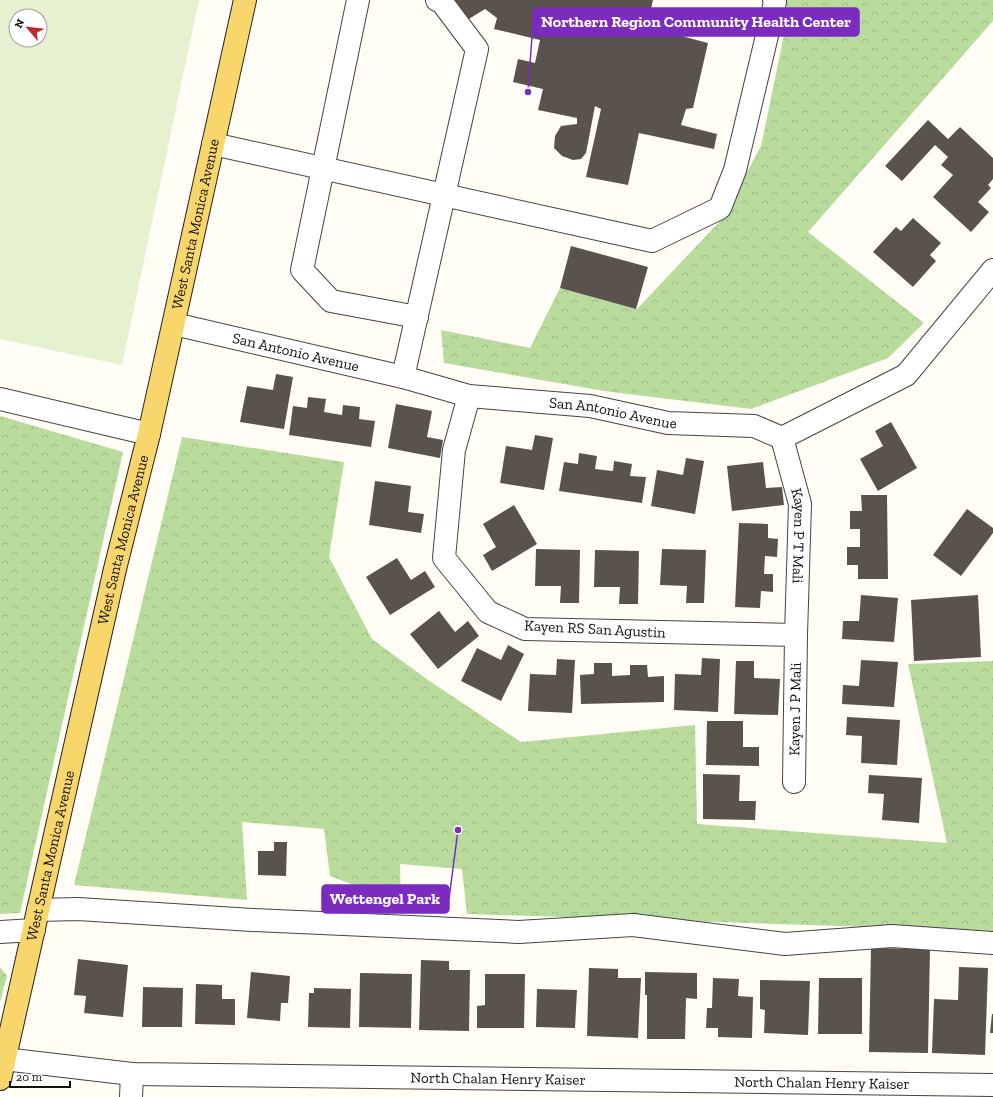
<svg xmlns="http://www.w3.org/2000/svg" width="993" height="1097" viewBox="0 0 993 1097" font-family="'Zilla Slab',serif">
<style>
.forest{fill:url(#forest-crowns)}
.pitch{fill:#e6f2cf;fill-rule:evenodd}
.building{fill:#5a524d}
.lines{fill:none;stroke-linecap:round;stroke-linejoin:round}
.minor-casing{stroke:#444;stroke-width:24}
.major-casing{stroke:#222;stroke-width:24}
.minor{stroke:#fff;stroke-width:22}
.major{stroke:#f9d66b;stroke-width:22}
.labels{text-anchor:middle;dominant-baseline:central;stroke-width:4;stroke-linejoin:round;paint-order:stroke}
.street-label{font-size:15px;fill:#111;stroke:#fff}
.leader{fill:none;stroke:#7b2cbf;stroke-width:1.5}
.callout-dot{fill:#7b2cbf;stroke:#fff;stroke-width:1.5}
.callout{fill:#7b2cbf;stroke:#7b2cbf;stroke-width:1.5}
.callout-label{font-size:16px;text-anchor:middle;font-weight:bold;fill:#fff}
</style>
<defs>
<pattern id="forest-crowns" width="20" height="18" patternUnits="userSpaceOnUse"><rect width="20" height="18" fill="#b9dc9c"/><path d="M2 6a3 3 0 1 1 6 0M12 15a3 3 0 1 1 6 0" fill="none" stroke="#9ebc85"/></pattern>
</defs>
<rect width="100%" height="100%" fill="#fffdf5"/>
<g class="forest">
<path d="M784,0H993V21L808,232L924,323L888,358L751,409L604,391L444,363L441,330L530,348L560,288L637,309L721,220L761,146L789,11Z"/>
<path d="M0,416L123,452L20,913L0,914Z"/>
<path d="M182,437L344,462L329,557L372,639L428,680L521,742L695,725L697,824L947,843L908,664L993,661V931L467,914L462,869L400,864L401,903L330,876L324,829L242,822L247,900L74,885Z"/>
<path d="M0,967L7,976L0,1002Z"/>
</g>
<path class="pitch" d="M0,0H199L122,365L0,339ZM16,16H40V40H16Z"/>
<g class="building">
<path d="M452,0H653L647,27L708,43L693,108L686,109L681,125L717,134L714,149L639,133L628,185L586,177L601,109L595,106L586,153L581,159L573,160L562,156L554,148L555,136L561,126L577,124V118L538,110L543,89L513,82L518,59L535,63L540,40L494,29L497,18L485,9L464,22Z"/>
<path d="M928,120L948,139L960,127L993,158V179L988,185L991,188L978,202L989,212L971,232L933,197L953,175L941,165L948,157L935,145L902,181L885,166Z"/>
<path d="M913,218L941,243L930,255L936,261L913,287L873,252L896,227L901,231Z"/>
<path d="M571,246L648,267L636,309L560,288Z"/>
<path d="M276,374L293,377L284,429L240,422L247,386L273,390Z"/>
<path d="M308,397L326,399L324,412L342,415L343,405L360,407L359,419L375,421L371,447L289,435L293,406L307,408Z"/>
<path d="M396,404L432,411L427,437L443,440L440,458L388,448Z"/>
<path d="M891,422L917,468L878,491L860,459L883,446L875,431Z"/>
<path d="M535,435L553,438L544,490L500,483L506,446L532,450Z"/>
<path d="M579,453L597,456L595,469L613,471L614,461L632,464L630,476L646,477L642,503L559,491L564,462L578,464Z"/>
<path d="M686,458L704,461L695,514L651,506L657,470L683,475Z"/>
<path d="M763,462L766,488L782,487L784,505L732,511L727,466Z"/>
<path d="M375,481L411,486L408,512L424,514L421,533L369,525Z"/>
<path d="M861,495H887L888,579H858V565H847V547H860V529H850V511H862Z"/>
<path d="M514,505L537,544L492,571L483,555L496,547L483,524Z"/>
<path d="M967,509L993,528V533L961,576L933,555Z"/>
<path d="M739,523L768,524V538L778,539L777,557L765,556L764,574H773V592L761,591L760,608L735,607Z"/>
<path d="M536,549L580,550L579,603H560L561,586H535Z"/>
<path d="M662,549L706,550L704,603H686L687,586L660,585Z"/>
<path d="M595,550L639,551L638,604H619L620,587H594Z"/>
<path d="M397,558L411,580L425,571L435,587L390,615L366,577Z"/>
<path d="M861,595L898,598L894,642L842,639L843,621H859Z"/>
<path d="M978,595L981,657L914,661L911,600Z"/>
<path d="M439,611L455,632L468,621L479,636L438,669L410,634Z"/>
<path d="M508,645L524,654L501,701L461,681L477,648L501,660Z"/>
<path d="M702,658L720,659L718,712L674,710L675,674L701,675Z"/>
<path d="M557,659L575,660L572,713L528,711L530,674L556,675Z"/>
<path d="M861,660L898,662L894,707L842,704L843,685L859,686Z"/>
<path d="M736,661H754V678L780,679L778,715L734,714Z"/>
<path d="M594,663H612V676L630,675V665H647L648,677L664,676V702L581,704L580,675L594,674Z"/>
<path d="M847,717L900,720L897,765L861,763L862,736L846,735Z"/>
<path d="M707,721H743V747H759V766L706,765Z"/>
<path d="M703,774L740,775L739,801H756L755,820L703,819Z"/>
<path d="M869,775L922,778L919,823L882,820L884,794L868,793Z"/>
<path d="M274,842H287L286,876L258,875V851H274Z"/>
<path d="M871,948L930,949L928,1053L869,1052Z"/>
<path d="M78,959L128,965L123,1017L84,1013L86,996L74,995Z"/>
<path d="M421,960L449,961V970H470L469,1031L419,1030Z"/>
<path d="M959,967L988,968L985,1055L932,1053L934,999L958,1000Z"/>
<path d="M589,968L618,969V978H641L638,1038L587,1036Z"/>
<path d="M251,972L290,976L288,1003H281L280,1021L247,1018Z"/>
<path d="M645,972L697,973V999L686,998L685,1039H647V995H645Z"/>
<path d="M360,973L412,974L411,1028L359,1027Z"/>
<path d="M485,974H525L524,1028H477V1006L485,1005Z"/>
<path d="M713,978L739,979L738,996L753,997L752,1038L718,1037V1028H706L707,1008H712Z"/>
<path d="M819,978H862V1034H818Z"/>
<path d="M760,980L810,981L808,1035L764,1033L765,1010L760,1009Z"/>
<path d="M196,984L222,985V999H235V1025L195,1024Z"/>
<path d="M143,987L183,988L182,1027H142Z"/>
<path d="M314,988L351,989L350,1028L308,1027L309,993H314Z"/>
<path d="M537,989L577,990L575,1028L536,1027Z"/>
<path d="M992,1014H993V1033H990Z"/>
</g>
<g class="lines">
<g class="minor-casing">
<g id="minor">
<path d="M358,0L302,270L331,301L417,317"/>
<path d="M213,144L652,241L720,208L735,170L775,2L774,0"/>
<path id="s1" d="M174,324L403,377L469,396L590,406L668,423L754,426L782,438L906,375L993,270"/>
<path d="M403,377L477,49L441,1L437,0"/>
<path d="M469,396L454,450L444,558L488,612L525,629L796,635"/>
<path d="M0,399L149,434"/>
<path id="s2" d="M782,438L800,504L796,635L794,782"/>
<path d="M38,910L78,909L252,920L519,932L633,925L785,944L892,936L993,943"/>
<path d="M0,932L34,930"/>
<path id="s3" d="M4,1059L132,1074L993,1085"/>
<path d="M131,1097L132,1074"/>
</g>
</g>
<g class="major-casing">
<g id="major">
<path id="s4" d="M0,1079L115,569L149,434L245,0"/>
</g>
</g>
<use href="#minor" class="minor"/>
<use href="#major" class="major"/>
</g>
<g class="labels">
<g class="street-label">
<text stroke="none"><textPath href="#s4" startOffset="877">West Santa Monica Avenue</textPath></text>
<text stroke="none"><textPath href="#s1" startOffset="125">San Antonio Avenue</textPath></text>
<text stroke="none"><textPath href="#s1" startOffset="449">San Antonio Avenue</textPath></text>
<text stroke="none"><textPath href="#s2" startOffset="100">Kayen P T Mali</textPath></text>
<text stroke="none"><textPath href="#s4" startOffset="553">West Santa Monica Avenue</textPath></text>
<text transform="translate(595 629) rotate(3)">Kayen RS San Agustin</text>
<text transform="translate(795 709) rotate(-89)">Kayen J P Mali</text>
<text stroke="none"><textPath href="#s4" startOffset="229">West Santa Monica Avenue</textPath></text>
<text stroke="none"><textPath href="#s3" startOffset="495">North Chalan Henry Kaiser</textPath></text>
<text stroke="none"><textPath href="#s3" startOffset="819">North Chalan Henry Kaiser</textPath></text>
</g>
</g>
<path class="leader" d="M528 92L533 22M458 830L449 899"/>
<g class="callout-dot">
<circle cx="528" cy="92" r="4"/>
<circle cx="458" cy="830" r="4"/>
</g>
<g class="callout">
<rect x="533" y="8" width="326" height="28" rx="4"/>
<rect x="322" y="885" width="127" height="28" rx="4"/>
</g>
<g class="callout-label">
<text x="696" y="27">Northern Region Community Health Center</text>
<text x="385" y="904">Wettengel Park</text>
</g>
<g transform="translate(28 28) rotate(298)"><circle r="19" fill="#ffffff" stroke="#a0a0a0"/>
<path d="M0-3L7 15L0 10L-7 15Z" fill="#c4262e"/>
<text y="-6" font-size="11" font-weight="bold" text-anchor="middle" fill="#111111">N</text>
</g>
<path d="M10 1081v6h60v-6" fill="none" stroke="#111111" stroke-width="2"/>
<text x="16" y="1081" font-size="12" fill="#111111" stroke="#ffffff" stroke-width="3" paint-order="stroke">20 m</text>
</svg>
